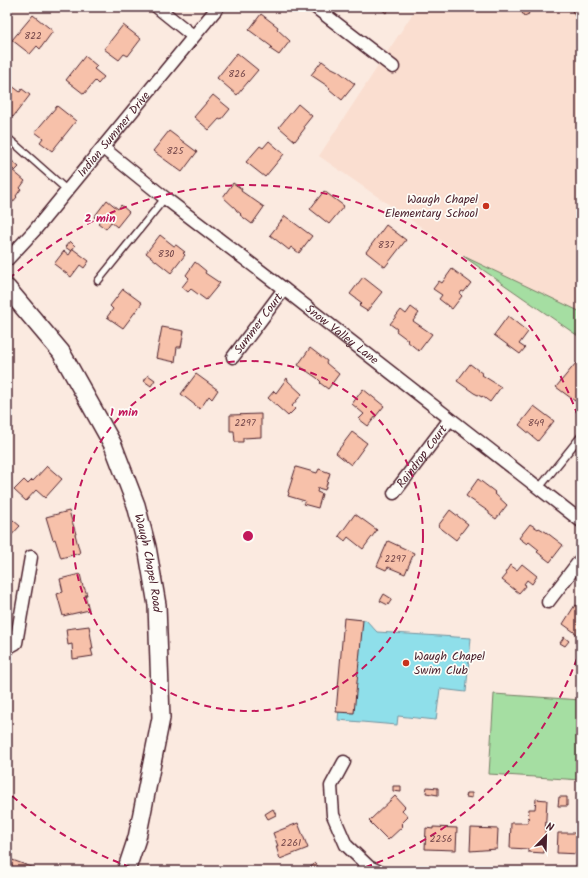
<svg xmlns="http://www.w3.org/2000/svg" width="588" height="878" viewBox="0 0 588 878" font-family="Kalam,sans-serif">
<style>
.built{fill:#faded0}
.green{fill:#a5dea2;stroke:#787e66}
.water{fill:#8fdfea;stroke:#73929e}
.building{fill:#f7c1aa;stroke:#4a1f2b}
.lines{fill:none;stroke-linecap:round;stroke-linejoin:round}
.service-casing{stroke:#4a1f2b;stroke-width:9}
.minor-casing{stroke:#4a1f2b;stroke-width:15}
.secondary-casing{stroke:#4a1f2b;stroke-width:20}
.service{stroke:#fdfcf7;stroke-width:6}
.minor{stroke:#fdfcf7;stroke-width:12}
.secondary{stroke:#fdfcf7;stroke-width:17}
.ring{fill:none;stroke:#c2185b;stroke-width:2;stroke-dasharray:7 5}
.poi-dot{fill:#c8321e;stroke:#fdfcf7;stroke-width:1.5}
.labels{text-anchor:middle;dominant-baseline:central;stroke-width:3.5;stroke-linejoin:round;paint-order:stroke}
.number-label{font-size:10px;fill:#75484b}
.street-label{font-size:12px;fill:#4a1f2b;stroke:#fdfcf7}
.poi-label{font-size:12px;fill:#4a1f2b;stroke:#fdfcf7;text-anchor:end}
.centre{fill:#c2185b;stroke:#fdfcf7;stroke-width:2}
.ring-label{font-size:12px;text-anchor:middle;font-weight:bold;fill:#c2185b;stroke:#fdfcf7;stroke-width:3.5;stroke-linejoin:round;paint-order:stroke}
</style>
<rect width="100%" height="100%" fill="#fbeae0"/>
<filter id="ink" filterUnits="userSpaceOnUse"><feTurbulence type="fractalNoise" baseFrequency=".025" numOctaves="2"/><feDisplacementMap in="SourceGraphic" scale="8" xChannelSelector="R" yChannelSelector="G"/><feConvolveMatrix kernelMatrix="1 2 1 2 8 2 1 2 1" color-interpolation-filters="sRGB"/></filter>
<g filter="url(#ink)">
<path class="built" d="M417,7H581V338L319,156Z"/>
<g class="green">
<path d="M463,256L581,312V338Z"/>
<path d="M494,694L581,700V780L489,774Z"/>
</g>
<path class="water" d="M347,619L366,620L377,632L471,638L466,692L440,689L436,720L398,716L397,725L338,720Z"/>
<g class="building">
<path d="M379,7H391L386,13Z"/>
<path d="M519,7H525L529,14L524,16Z"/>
<path d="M570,7H581V13L575,16Z"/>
<path d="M261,14L278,27L277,29L290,41L279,55L270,49L272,47L249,30Z"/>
<path d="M33,15L53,31L40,49L37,46L30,54L12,40Z"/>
<path d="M123,25L141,39L128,56L124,54L119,60L104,49Z"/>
<path d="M237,53L258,70L237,95L217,78Z"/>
<path d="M85,56L97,66L94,69L104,77L98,84L95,81L84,94L66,80Z"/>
<path d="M322,61L330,67L338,71L355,84L342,100L329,89L330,88L326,85L311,75Z"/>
<path d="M7,82L20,92L22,89L30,95L13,117L7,113Z"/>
<path d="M213,95L230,109L221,120L219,119L209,130L194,117Z"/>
<path d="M298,104L312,116L304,126L305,128L295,141L279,127Z"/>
<path d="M57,106L76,121L52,151L40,142L43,138L35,132Z"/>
<path d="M169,131L197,152L182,172L153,151Z"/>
<path d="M269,141L284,154L265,177L246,162L260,146L263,148Z"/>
<path d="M12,161L19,167L15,171L8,165Z"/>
<path d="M12,170L25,181L20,188L21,189L16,196L17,197L7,209V175Z"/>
<path d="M233,183L242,189L241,191L264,207L252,224L240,215L241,214L236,210V209L223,197Z"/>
<path d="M324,191L344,206L329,224L310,209Z"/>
<path d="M107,200L118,209L121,205L129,212L117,227L111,222L106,229L98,223L100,221L94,217Z"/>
<path d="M285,216L312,236L299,253L291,247L289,250L270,235Z"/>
<path d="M386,225L406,240L385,267L366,252Z"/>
<path d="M160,235L174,246L176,245L185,252L183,253L185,255L171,273L146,253Z"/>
<path d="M70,241L75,246L71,251L65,247Z"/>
<path d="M73,249L89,261L84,268L80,265L71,277L54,264L64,251L69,255Z"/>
<path d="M195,262L206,271L205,273L220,283L206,300L191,289L188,292L182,287L189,278L186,275Z"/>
<path d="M452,269L471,283L464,292L462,291L461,292L460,294L462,296L452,309L439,299L442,295L433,289L439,281L442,283Z"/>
<path d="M363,277L382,292L367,311L359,306L362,303L350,294Z"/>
<path d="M123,289L142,303L123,328L107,317L113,309L110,306Z"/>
<path d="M411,307L419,313L413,321L432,334L419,351L407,341L408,340L396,331L397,329L390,324L401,310L406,314Z"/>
<path d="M508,316L528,332L519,344L525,348L520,354L494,335Z"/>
<path d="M162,327L184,331L181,347H177L175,362L156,358Z"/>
<path d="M310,348L327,361L326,363L339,374L328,389L320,383L321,382L317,378L298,365Z"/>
<path d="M576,363L581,367V394L575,401L556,387Z"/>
<path d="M470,364L483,374L482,375L501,387L490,402L482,396V397L474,393L457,381Z"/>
<path d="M196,374L218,390L212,399L209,396L200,409L181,394Z"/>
<path d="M148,375L155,380L151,386L144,381Z"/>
<path d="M287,378L288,381L302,394L292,406L295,409L288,416L268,398L274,391L276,393Z"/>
<path d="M363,389L384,406L368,426L359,419L364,414L352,404Z"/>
<path d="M534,406L554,421L538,441L519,425Z"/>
<path d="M261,414V437L243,438V442H235L234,431H230V415Z"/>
<path d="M352,432L367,443L351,465L336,453Z"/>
<path d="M47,466L62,479L45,498L36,490L26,501L14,490L24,480L28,484L32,480L33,481Z"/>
<path d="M296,467L317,473L319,469L330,473L325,490L318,488L317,492L322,494L318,508L303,504L305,501L288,496L289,493L288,492Z"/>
<path d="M478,479L495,492L494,493L507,505L496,519L489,514V512L466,496Z"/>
<path d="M450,510L468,524L456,540L438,526Z"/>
<path d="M69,511L76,534H75L80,553L61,558L55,539L53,540L46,517Z"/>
<path d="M355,514L377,530L363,549L348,537L345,541L339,536Z"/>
<path d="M7,515L20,526L7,540Z"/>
<path d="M530,524L538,529L539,528L546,532L563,545L550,562L537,552L539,550L529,542L527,544L519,538Z"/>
<path d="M388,541L414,553L405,574L388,567L386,570L377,566Z"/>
<path d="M522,564L537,576L532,584L527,580L524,584L526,585L519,593L502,580L507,574L505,573L510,565L517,570Z"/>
<path d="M80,574L83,587H84L86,592L87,595H85L89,610L63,616L57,594L63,592L60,579Z"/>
<path d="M384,594L392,599L388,605L380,601Z"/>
<path d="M575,605L581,609V637L563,624Z"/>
<path d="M344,618L363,620L354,713L336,712Z"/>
<path d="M89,626L93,649H91L93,656L73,659L72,644L68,645L66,629Z"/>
<path d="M564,637L569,641L565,646L560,643Z"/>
<path d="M393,786H401V792L393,791Z"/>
<path d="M427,787L438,788V795L426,793Z"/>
<path d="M467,793H472V798L466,797Z"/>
<path d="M395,796L405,807L402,810L408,817L401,824L403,826L388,840L369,821Z"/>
<path d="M559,797H567V806H558Z"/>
<path d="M536,799L547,800L544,853L528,852V849L510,848L511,823H528L529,809H535Z"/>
<path d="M273,809L276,815L268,819L265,814Z"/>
<path d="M298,823L308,848L280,859L276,846H278L273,833Z"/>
<path d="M433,827L457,828L456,850L425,849L426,828L433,829Z"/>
<path d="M471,828L498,829L497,849L470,851Z"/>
<path d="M558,833H581V854L557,853Z"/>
<path d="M7,858L34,868L32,871H7Z"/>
<path d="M315,863L322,871H306Z"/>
</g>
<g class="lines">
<g class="service-casing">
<g id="service">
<path d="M7,137L68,191"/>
<path d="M98,281L165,198"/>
<path d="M539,488L581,436"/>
</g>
</g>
<g class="minor-casing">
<g id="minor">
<path d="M157,7L193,36"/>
<path d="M315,7L393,67"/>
<path id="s1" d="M103,148L165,198L284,289L581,521"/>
<path id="s2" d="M7,260L34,231L218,7"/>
<path id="s3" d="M233,357L284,289"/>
<path id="s4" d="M394,493L450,419"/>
<path d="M548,602L581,559"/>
<path d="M7,648L16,643L31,557"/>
<path d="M344,762L331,786L333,815L346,845L369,867L378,871"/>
</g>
</g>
<g class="secondary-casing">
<g id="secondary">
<path id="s5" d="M7,288L61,352L113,445L136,505L147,547L157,605L161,718L137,838L126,871"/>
</g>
</g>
<use href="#service" class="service"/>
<use href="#minor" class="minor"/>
<use href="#secondary" class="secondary"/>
</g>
</g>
<g class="ring">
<circle cx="248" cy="536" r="175"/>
<path d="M581 647A351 351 0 0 1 354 871M142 871A351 351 0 0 1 9 793M9 279A351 351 0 0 1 581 425"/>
</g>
<g class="poi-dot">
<circle cx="486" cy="206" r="4"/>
<circle cx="406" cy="663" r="4"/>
</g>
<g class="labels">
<g class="number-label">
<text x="33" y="36">822</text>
<text x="237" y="74">826</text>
<text x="175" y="151">825</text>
<text x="386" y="245">837</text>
<text x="166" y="254">830</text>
<text x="245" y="423">2297</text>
<text x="536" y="423">849</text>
<text x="395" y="559">2297</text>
<text x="441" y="839">2256</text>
<text x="291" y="843">2261</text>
</g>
<g class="street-label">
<text stroke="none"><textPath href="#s2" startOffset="165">Indian Summer Drive</textPath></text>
<text stroke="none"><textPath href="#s3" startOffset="42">Summer Court</textPath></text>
<text stroke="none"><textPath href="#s1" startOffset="303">Snow Valley Lane</textPath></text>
<text stroke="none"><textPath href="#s4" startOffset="46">Raindrop Court</textPath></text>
<text stroke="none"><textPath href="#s5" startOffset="314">Waugh Chapel Road</textPath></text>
</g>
<g class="poi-label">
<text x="478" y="199">Waugh Chapel<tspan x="478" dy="14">Elementary School</tspan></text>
<text x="414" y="656" text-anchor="start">Waugh Chapel<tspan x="414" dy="14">Swim Club</tspan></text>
</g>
</g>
<circle cx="248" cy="536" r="6" class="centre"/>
<g class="ring-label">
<text x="100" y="222">2 min</text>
<text x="124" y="416">1 min</text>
</g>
<rect width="588" height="878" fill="none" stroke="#fdfcf7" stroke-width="24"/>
<rect x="12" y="12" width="564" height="854" fill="none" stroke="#4a1f2b" stroke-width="1.5" filter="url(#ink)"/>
<g transform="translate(546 836) rotate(23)" stroke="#fdfcf7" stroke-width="3" paint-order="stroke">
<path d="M0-3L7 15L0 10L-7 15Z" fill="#4a1f2b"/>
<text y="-6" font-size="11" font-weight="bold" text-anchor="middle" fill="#4a1f2b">N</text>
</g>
</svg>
